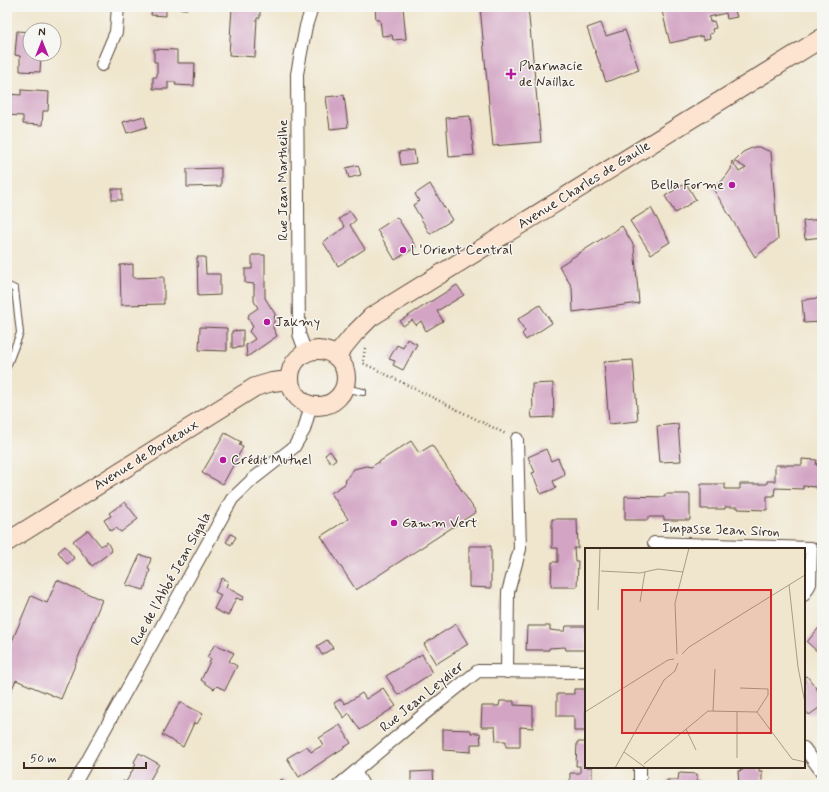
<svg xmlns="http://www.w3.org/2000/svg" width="829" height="792" viewBox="0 0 829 792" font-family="Mynerve,sans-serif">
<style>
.building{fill:#d3a4c4}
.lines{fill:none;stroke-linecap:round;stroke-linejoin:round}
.lane-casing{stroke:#564638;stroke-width:8}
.street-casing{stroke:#564638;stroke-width:14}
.secondary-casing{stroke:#564638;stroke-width:20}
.path{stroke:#564638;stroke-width:2.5;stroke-dasharray:1 3;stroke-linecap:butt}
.lane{stroke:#fff;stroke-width:6}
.street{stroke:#fff;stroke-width:12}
.secondary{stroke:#fde4d1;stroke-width:18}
.poi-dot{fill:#b5179e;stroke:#f6f6f2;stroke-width:1.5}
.labels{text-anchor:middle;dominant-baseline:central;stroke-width:3;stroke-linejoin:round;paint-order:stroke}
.poi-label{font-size:14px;fill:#3b2a1e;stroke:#f6f6f2;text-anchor:start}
.street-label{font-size:14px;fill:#3b2a1e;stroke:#f6f6f2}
.inset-road{fill:none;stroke:#a89b88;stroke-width:1}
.view{fill:#d62828;fill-opacity:0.15;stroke:#d62828;stroke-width:2}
.inset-edge{fill:none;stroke:#3b2a1e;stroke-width:2}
</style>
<rect width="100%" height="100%" fill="#f6f6f2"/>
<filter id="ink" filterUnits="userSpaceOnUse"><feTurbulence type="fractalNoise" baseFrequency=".025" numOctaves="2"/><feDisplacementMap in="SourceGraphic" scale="8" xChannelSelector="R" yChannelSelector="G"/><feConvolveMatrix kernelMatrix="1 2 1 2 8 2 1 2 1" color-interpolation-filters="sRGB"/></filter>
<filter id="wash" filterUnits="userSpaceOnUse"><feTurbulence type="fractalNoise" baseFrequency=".012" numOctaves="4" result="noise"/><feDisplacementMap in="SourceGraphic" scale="16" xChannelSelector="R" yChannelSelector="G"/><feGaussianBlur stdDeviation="0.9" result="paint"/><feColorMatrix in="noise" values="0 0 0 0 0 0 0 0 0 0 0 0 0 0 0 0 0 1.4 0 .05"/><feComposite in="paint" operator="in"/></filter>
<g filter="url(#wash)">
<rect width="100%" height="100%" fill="#f0e6ce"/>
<g id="blocks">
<g class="building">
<path d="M152,7H166V16L151,15Z"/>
<path d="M170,7H187V9L170,8Z"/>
<path d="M232,7H260V18H257L255,57L229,55Z"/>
<path d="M375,7H403L406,39L393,40L392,35L382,36L380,20H376Z"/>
<path d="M480,7H528L541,142L493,146Z"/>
<path d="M661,7H749V8L735,11L737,17L727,19L726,13L709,17L710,22L714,21L716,28L712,29L713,33L709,34L710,38L703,40L702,36L670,43Z"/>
<path d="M601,23L606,36L625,30L639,70L606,82L587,28Z"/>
<path d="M17,31L30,32V54H41L40,72L20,71V56L15,55Z"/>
<path d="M154,49L177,50V63H195L194,86L175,85L176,82H168V89H153V77H157V62H154Z"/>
<path d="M21,90L49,92L48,111H43L42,125L23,124V116L7,115V94L21,95Z"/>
<path d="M344,95L348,127L330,129L326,97Z"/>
<path d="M144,116L147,127L127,133L123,122Z"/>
<path d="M470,116L474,155L449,157L446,118Z"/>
<path d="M754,147H759L771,152L778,239L755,257L712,187L721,182L727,175L731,169L732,161L739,172L746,168L734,161L743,152Z"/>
<path d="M414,150L416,163L401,165L399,152Z"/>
<path d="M358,165L361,175L349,178L346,168Z"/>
<path d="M221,168V186L187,187V169Z"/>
<path d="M686,183L696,200L675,213L665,196Z"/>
<path d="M430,184L452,220L430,234L413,205L419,201L415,194Z"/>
<rect x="112" y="189" width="10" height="11"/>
<path d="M651,208L670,242L651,254L630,221Z"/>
<path d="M350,211L356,220L350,225L365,249L338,266L323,242L345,227L339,219Z"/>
<path d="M397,217L416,247L395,260L377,230Z"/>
<path d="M822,219V237L805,239L803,221Z"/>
<path d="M622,226L634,246L639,303L573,312L572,287L559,266Z"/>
<path d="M252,255H265V298L275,314L273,328L277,336L247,357L246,345L255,339L249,331L253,327L248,318L249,314L258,308L254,301V284L245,283V269H252Z"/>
<path d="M197,257H205L206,274H220V295L198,296Z"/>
<path d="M133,264V278L164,277V304L121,305L120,265Z"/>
<path d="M457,285L464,295L437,311L443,321L426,331L421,321L416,325L412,320L403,326L400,321Z"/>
<path d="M819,298L821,322L804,323L802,300Z"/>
<path d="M540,305L552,323L526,340L522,334L525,331L518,319Z"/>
<path d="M200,327L227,328V351L199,350Z"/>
<path d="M243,330V347L232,348V331Z"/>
<path d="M407,339L417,344L403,370L393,365L395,361L389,359L397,345L403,348Z"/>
<path d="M633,360L638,421L609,424L604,362Z"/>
<path d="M553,383L554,417L532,418L531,410H533L532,384Z"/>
<path d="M678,424L681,461L660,462L657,426Z"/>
<path d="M225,433L241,442L239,445L243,447L223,484L202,473Z"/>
<path d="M411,441L419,453L432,445L476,512L356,590L321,536L348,519L331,493L345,484L346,479L354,469L366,466L371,467Z"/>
<path d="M546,449L551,461L558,458L565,475L553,481L556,488L541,494L532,473L535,472L528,457Z"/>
<path d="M330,451L336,459L331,463L325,455Z"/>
<path d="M802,459L817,460L816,465H822V490H817V487L803,486V489L775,488L774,496H767V510L738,509V507H725V509H701V484H725V489H740V484H767V481H775V465H802Z"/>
<path d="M665,494H690V520H664V517H648V520H625V496L665,497Z"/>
<path d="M125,502L138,519L121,532L116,528L111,531L104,520L111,516L109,513Z"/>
<path d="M552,519H577L578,548H574L575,561H578L577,587H551L552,562H558V548H552Z"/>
<path d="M88,530L101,546L107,542L112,551L92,566L73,541Z"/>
<path d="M231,534L236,537L231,545L226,542Z"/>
<path d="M65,546L74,558L67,564L58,552Z"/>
<path d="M469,546H491V588L469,587Z"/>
<path d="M140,555L151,558L148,569L150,570L144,590L126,585Z"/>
<path d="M222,578L228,581L226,587L244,597L242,600L236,598L228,616L214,609L221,595L215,592Z"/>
<path d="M57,580L102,600L61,699L16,680L11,691L7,690V653L31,596L47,603Z"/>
<path d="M456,624L468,644L436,664L424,644Z"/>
<path d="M822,624V656L807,642Z"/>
<path d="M527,626H550V630L558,631H565L566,626H586V650H566L565,647L549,648V650H526Z"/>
<path d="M327,640L333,648L322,655L317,646Z"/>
<path d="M215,644L234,653L229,661L237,666L225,690L217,686L214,689L201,680L211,659L207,657Z"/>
<path d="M422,654L432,673L398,695L386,676Z"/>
<path d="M807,676L822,696L819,698L822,701V706L809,715L804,709V677Z"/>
<path d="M383,688L396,706L360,730L349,713L344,718L334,703L341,699L345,704L362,693L366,699Z"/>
<path d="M574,689H586V731H574V716H557V694H574Z"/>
<path d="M500,701H514V705L533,706V728L520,727V747H506V741H496L495,727H481L482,706H499Z"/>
<path d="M180,702L203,714L197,724L194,723L183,747L162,735Z"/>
<path d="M340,725L351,743L299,777L287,758L307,746L311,752L323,745L319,738Z"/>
<path d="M443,729L471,730V733H480L481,744H471V752L443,750Z"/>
<path d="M577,742H586V767H592V785H570V773H580V766H576Z"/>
<path d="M139,753L159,764L147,785H121L123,781L126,782L136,764L134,762Z"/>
<path d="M743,767H759V771H762V785H739L738,771L743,770Z"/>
<path d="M433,771L434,785H411V772Z"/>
<path d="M679,773L697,774V781H711V785H667V780H678Z"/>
<path d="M282,779L286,785H273Z"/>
</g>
</g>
</g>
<g filter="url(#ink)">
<use href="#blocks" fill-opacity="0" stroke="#564638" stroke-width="1"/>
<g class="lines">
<g class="lane-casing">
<g id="lane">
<path d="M7,285L15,289L20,333L7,367"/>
<path d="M344,388L363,392"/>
</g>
</g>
<g class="street-casing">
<g id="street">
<path d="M102,65L116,32L118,7"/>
<path d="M306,353L299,334L297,74L306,26L312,7"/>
<path d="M654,543L811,548L810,584L804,595"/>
<path d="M507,672L508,592L520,549L517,439"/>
<path d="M804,748L822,772"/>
<path d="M355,772L363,785"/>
<path d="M74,785L232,499L253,479L294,447L304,430L311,405"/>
<path d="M339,785L423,715L478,671L586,672"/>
<path d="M640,785V767"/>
</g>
</g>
<g class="secondary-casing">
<g id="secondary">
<circle cx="318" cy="378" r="28"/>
<path d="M336,356L354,334L371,317L822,38"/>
<path d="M7,542L255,387L272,382L290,380"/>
</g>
</g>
<path class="path" d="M365,348L363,363L506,434"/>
<use href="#lane" class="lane"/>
<use href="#street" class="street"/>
<use href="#secondary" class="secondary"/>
</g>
</g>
<g class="poi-dot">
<path d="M509 68h4v4h4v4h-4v4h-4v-4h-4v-4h4z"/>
<circle cx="732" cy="185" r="4"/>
<circle cx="403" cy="250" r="4"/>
<circle cx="267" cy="322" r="4"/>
<circle cx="223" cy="460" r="4"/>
<circle cx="394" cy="523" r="4"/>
</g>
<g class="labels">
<g class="poi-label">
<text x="519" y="66">Pharmacie<tspan x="519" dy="16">de Naillac</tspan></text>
<text x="724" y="185" text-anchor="end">Bella Forme</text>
<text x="411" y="250">L'Orient Central</text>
<text x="275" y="322">Jakmy</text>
<text x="231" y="460">Crédit Mutuel</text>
<text x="402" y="523">Gamm Vert</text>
</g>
<g class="street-label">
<text transform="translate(283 180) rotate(-90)">Rue Jean Martheilhe</text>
<text transform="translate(584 185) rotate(-32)">Avenue Charles de Gaulle</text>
<text transform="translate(146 455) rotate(-32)">Avenue de Bordeaux</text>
<text transform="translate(721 530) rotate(2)">Impasse Jean Siron</text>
<text transform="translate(171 579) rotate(-61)">Rue de l'Abbé Jean Sigala</text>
<text transform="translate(422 697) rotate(-39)">Rue Jean Leydier</text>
</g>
</g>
<g transform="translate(585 548)">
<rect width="220" height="220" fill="#f0e6ce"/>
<path class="inset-road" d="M16,23L55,25L73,21L98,24M204,37L213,119L220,155M55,54L60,24M13,62L15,0M92,106L90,55L104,0M97,106L104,99L220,27M155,140L183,141V147L172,164M128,163L130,121M0,164L83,112L89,111M172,164L207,211L220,214M101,181L111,202M39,204L61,220M152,210V164M59,216L123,163L172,164M30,220L79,132L90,123L93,115"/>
<path class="view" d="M37,42H186V185H37Z"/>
<rect width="220" height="220" class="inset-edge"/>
</g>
<rect width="829" height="792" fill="none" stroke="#f6f6f2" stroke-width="24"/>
<g transform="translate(42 42)"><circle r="19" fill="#f6f6f2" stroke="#aba49d"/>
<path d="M0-3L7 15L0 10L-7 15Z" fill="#b5179e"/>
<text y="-6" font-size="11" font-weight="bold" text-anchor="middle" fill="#3b2a1e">N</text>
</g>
<path d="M24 762v6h122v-6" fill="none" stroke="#3b2a1e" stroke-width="2"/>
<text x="30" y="762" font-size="12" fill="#3b2a1e" stroke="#f6f6f2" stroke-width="3" paint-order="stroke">50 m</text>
</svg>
